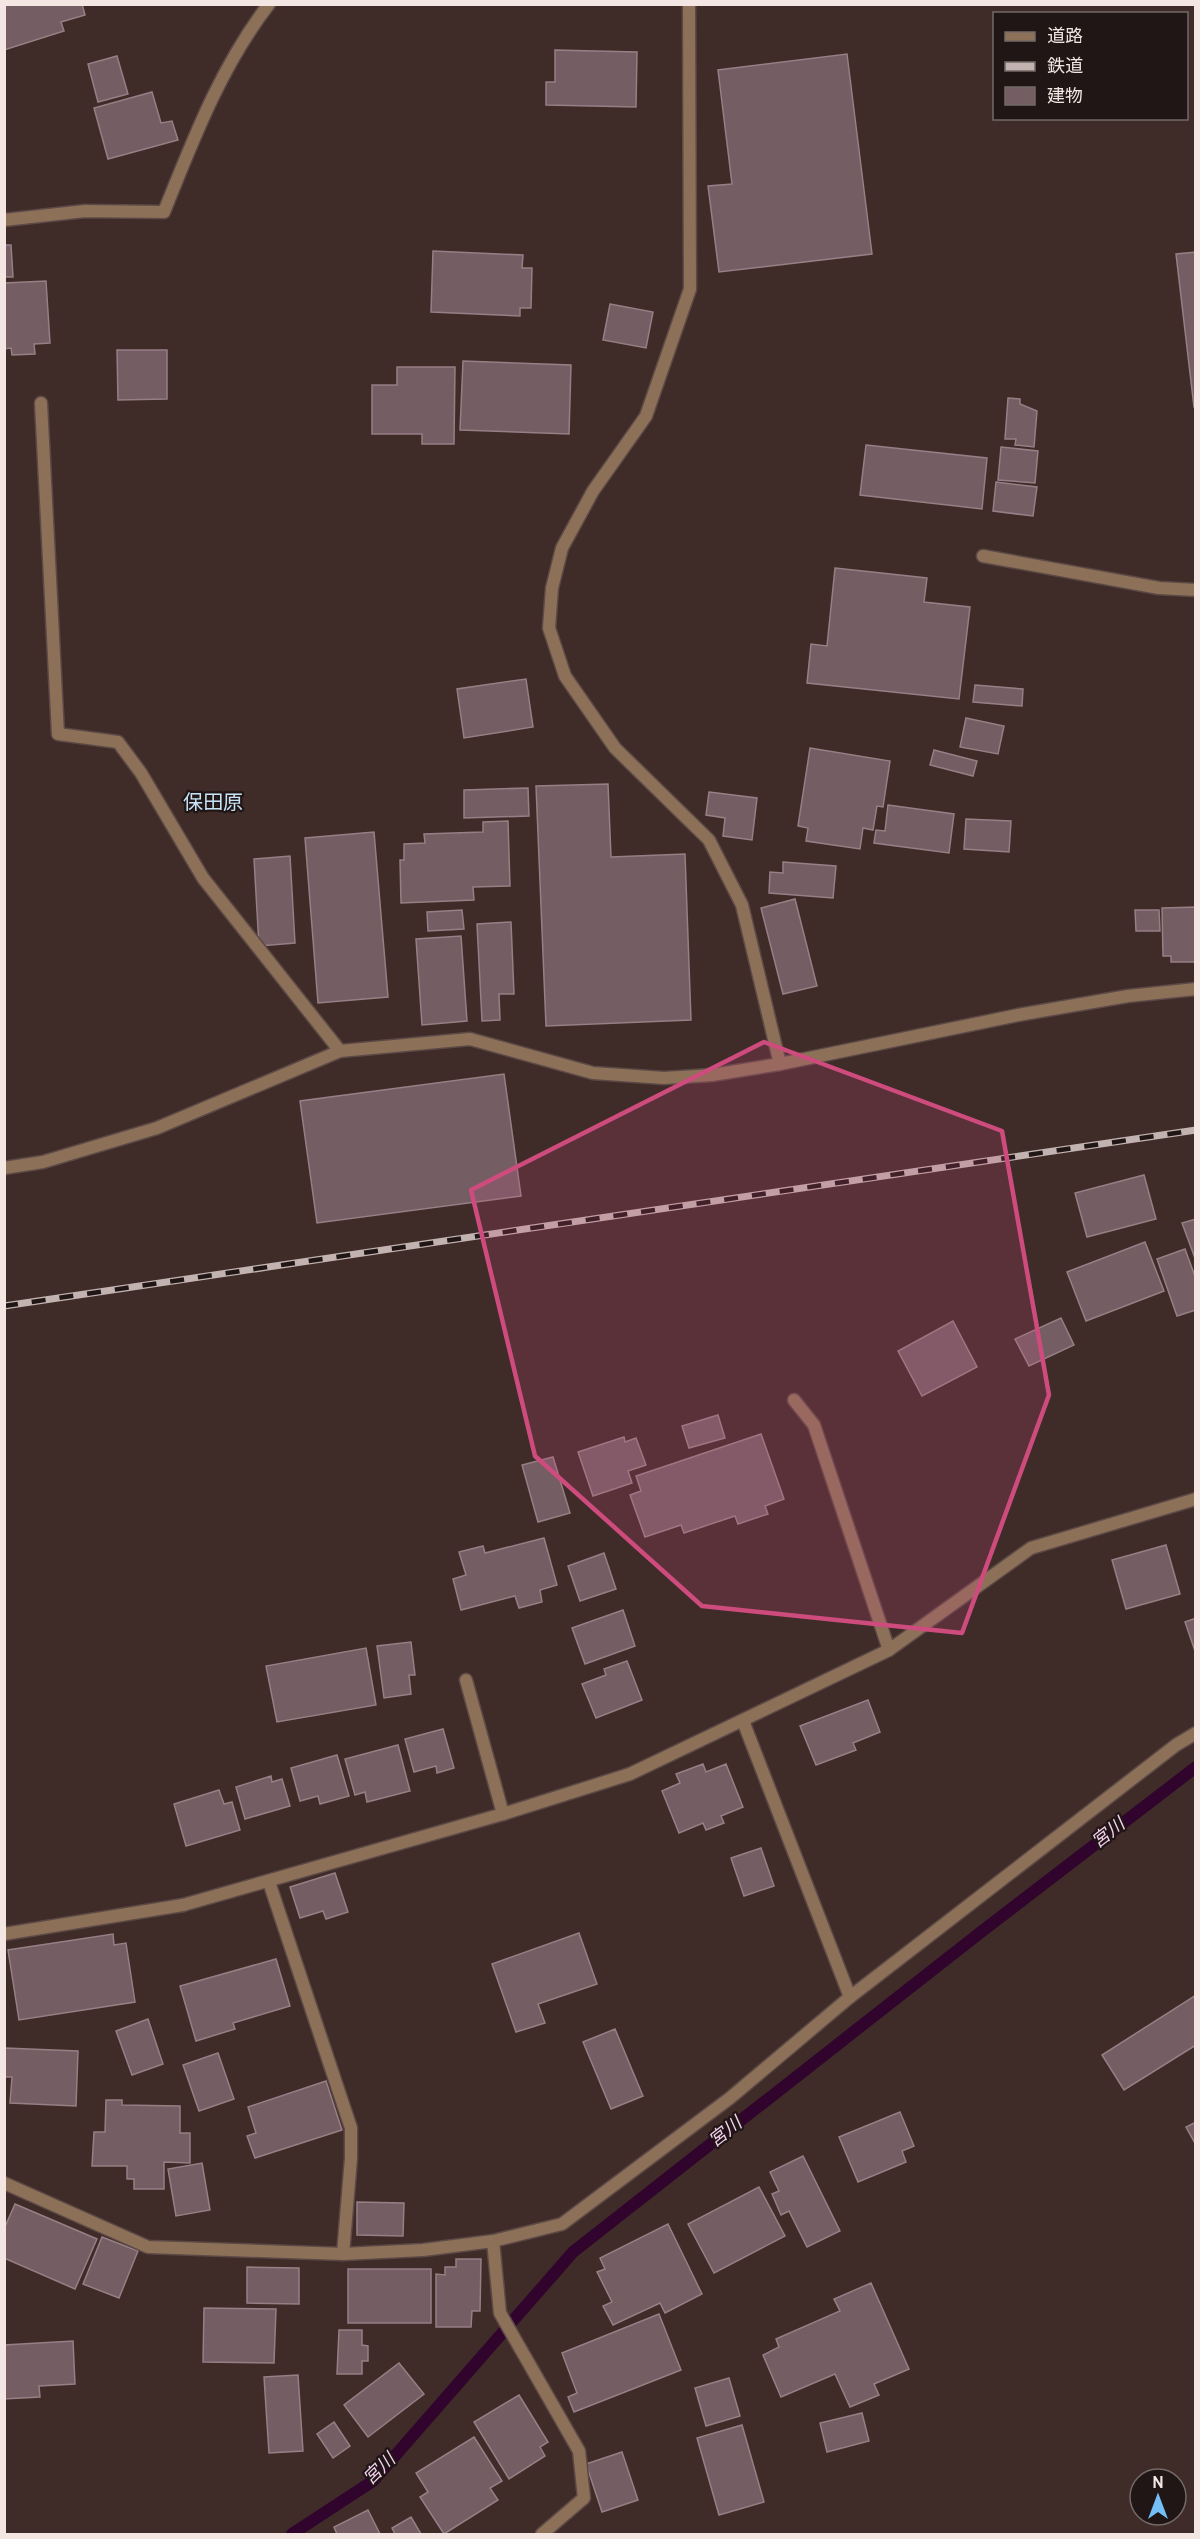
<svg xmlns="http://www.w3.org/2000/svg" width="1200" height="2539" viewBox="0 0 1200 2539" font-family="Overpass,'Noto Sans JP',sans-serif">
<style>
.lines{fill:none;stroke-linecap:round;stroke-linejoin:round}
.stream{stroke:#30042d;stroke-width:12}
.building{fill:#745e63;stroke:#967f85;stroke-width:1.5}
.service-casing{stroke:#5c4946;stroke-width:15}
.minor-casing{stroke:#5c4946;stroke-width:15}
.service{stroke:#8c7058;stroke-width:12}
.minor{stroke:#8c7058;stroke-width:12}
.rail-casing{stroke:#c2b3b0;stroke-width:7}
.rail{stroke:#1f1615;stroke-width:4.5;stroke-dasharray:14;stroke-linecap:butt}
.marked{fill:#ce4c7d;fill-opacity:0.2;stroke:#ce4c7d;stroke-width:4.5;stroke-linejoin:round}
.labels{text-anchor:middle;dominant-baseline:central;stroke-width:4.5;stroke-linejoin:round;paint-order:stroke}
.water-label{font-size:18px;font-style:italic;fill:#f7d3f1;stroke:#1f1615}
.quarter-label{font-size:20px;fill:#c8e3f7;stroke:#1f1615}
</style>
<rect width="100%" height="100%" fill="#3f2b28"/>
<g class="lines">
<path class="stream" d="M292,2534L373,2481L573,2252L981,1932L1196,1767"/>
</g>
<g class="building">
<path d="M4,4H82L85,15L61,22L64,31L4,50Z"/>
<path d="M555,50L637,52L636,107L546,105V82H555Z"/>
<path d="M847,54L872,254L719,272L708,186L732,184L718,70Z"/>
<path d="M117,56L128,94L98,102L88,64Z"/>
<path d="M152,92L161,123L172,121L178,140L108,159L94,108Z"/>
<path d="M4,245H11L13,277H4Z"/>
<path d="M433,251L523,255L522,268H532L531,308H520V316L431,312Z"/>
<path d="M1196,252V407H1194L1176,254Z"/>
<path d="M46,281L50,343L34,344L35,354L12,355L11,348L4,349V283Z"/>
<path d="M610,304L653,312L646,348L603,340Z"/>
<path d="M117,350H167V399L118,400Z"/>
<path d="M463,361L571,365L569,434L460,430Z"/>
<path d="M397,367H455L454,444H422V434H372V385H397Z"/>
<path d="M1008,398L1020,399V404L1037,411L1034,447L1015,445L1016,439H1005Z"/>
<path d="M866,445L987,458L982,509L860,495Z"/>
<path d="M1001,447L1038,451L1035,483L998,480Z"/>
<path d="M996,482L1037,487L1033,516L993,511Z"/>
<path d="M835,568L927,578L924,602L970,607L959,699L807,683L811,644L827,646Z"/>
<path d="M526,679L533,727L464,738L457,689Z"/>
<path d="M975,685L1023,689L1022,706L973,702Z"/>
<path d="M966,718L1004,726L998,754L960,747Z"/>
<path d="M810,748L890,761L883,807L877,806L873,830L863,828L860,849L806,841L808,828L798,826Z"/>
<path d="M934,750L977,761L973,776L930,765Z"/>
<path d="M608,784L611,857L685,854L691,1020L546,1026L536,786Z"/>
<path d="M528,788L529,816L464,818V790Z"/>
<path d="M709,792L757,798L752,840L723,836L725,818L706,815Z"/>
<path d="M888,805L954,814L949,853L874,843L876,830L885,831Z"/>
<path d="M966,819L1011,821L1009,852L964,849Z"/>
<path d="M508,821L510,886L473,887L474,900L401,903L400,860H404V844L425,843L424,834L483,832V822Z"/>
<path d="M374,832L388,997L318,1003L305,838Z"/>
<path d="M290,856L295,943L259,946L254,859Z"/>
<path d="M783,862L836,866L833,898L769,893L770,872L783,873Z"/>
<path d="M795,899L817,986L783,994L761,908Z"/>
<path d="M1196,907V962H1171V956H1163L1162,908Z"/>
<path d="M462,910L464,929L428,931L427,912Z"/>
<path d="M1135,910H1159L1160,931H1136Z"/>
<path d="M511,922L514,994H499L500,1020L482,1021L477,924Z"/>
<path d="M461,936L467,1021L422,1025L416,939Z"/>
<path d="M504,1074L521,1196L317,1223L300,1101Z"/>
<path d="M1144,1175L1156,1219L1087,1237L1075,1193Z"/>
<path d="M1196,1219V1261L1182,1223Z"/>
<path d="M1145,1242L1164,1291L1086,1321L1067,1272Z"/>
<path d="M1185,1249L1196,1279V1310L1177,1316L1157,1259Z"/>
<path d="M1061,1318L1074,1345L1029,1366L1015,1339Z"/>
<path d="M953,1321L977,1367L922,1396L898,1351Z"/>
<path d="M718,1415L725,1438L689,1448L682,1426Z"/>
<path d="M761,1434L784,1499L765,1506L768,1514L738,1524L735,1516L684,1533L681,1525L645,1537L630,1495L641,1491L636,1476Z"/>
<path d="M624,1437L625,1442L636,1438L646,1465L628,1471L632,1483L593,1496L578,1452Z"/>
<path d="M553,1457L570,1513L538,1522L522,1465Z"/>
<path d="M544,1538L557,1585L540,1590L542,1602L519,1608L515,1596L461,1610L453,1579L466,1575L459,1552L483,1546L485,1553Z"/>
<path d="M1166,1545L1180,1594L1126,1609L1112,1560Z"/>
<path d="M604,1553L616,1589L580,1601L568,1566Z"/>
<path d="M623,1610L635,1646L585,1664L572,1628Z"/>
<path d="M1196,1618V1654L1185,1622Z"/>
<path d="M411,1642L415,1675H409L411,1694L384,1698L377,1646Z"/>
<path d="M366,1648L376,1705L277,1722L266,1666Z"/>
<path d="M627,1661L642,1700L596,1718L582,1684L606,1675L604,1669Z"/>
<path d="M868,1700L880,1732L853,1743L856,1750L816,1765L800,1726Z"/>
<path d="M443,1729L454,1768L437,1773L436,1766L414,1772L405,1739Z"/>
<path d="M398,1745L410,1791L367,1802L365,1792L355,1795L345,1759Z"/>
<path d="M337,1755L349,1796L320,1804L318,1796L300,1801L291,1768Z"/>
<path d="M703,1764L706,1772L726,1764L743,1807L721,1816L724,1823L706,1830L703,1823L679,1833L662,1791L680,1783L676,1774Z"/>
<path d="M271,1776L272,1782L282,1779L290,1806L245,1819L236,1787Z"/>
<path d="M219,1790L224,1804L232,1802L240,1830L186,1846L174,1804Z"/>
<path d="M761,1848L774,1886L744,1896L731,1858Z"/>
<path d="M335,1873L348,1912L326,1919L323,1911L300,1918L290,1887Z"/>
<path d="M579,1933L597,1984L538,2004L545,2023L516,2032L492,1964Z"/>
<path d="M113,1934L114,1945L126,1943L135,2002L19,2020L8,1950Z"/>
<path d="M276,1959L290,2006L233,2023L235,2029L196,2041L180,1986Z"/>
<path d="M1196,1995V2045L1124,2090L1102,2055Z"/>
<path d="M148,2019L163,2064L132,2075L116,2031Z"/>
<path d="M615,2029L643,2096L611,2109L583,2042Z"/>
<path d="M5,2048L78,2051L76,2106L10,2103L12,2077H4Z"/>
<path d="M218,2053L234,2099L199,2111L183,2065Z"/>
<path d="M326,2081L342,2130L255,2158L247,2136L256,2133L248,2107Z"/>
<path d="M106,2100H122V2105L180,2106V2133H190V2163L164,2162V2189H134V2179H127V2166H92L94,2132H105Z"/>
<path d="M900,2112L914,2146L902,2151L906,2162L858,2182L839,2137Z"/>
<path d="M1196,2122V2145L1186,2127Z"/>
<path d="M803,2156L840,2231L807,2247L789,2211L781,2215L772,2194L779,2191L770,2172Z"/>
<path d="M202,2163L210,2210L176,2216L168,2169Z"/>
<path d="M759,2187L785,2236L714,2273L688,2224Z"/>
<path d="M357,2202L404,2203L403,2236L357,2235Z"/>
<path d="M15,2204L97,2239L75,2289L4,2258V2229Z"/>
<path d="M668,2224L702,2294L665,2313L660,2303L613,2325L603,2306L612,2302L597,2272L605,2269L600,2258Z"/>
<path d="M102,2237L138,2251L119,2298L83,2284Z"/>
<path d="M456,2259H481L480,2311H472L471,2327H436V2274L445,2275V2267H456Z"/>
<path d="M247,2267L299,2268V2304L247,2303Z"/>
<rect x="348" y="2269" width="83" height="54"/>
<path d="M871,2283L909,2369L874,2384L879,2395L850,2407L835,2374L781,2397L763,2355L779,2347L776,2339L840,2311L834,2299Z"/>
<path d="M204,2308L276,2309L274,2363L203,2362Z"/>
<path d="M659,2314L681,2370L574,2412L568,2397L577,2393L562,2353Z"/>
<path d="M339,2330H362V2345L368,2346V2361H362V2374H337Z"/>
<path d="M73,2341L75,2384L39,2386L40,2397L4,2399V2345Z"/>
<path d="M399,2363L424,2394L368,2437L344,2405Z"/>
<path d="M298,2375L303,2451L269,2453L264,2377Z"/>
<path d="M729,2378L740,2416L706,2426L695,2388Z"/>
<path d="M519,2395L548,2442L540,2447L545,2456L509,2479L474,2422Z"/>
<path d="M862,2413L869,2441L827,2452L820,2423Z"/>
<path d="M334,2422L350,2446L333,2458L317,2434Z"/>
<path d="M742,2425L764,2502L719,2515L697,2438Z"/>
<path d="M474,2437L502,2481L490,2488L498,2500L444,2534L420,2497L428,2492L416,2473Z"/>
<path d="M622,2452L638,2500L602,2512L586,2464Z"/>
<path d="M368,2510L380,2534H337L334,2527Z"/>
<path d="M411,2517L421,2534H395L392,2528Z"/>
</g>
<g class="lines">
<g class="service-casing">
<g id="service">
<path d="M4,220L85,211L164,212C193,140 221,66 269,4"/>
<path d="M41,403L58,734L118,742L141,773L203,878L340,1051"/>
<path d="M983,556L1159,588L1196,590"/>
<path d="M794,1400L814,1425L889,1650"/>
<path d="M466,1680L503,1814"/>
<path d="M269,1882L351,2128V2158L343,2254"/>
<path d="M4,1934L183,1905"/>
<path d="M493,2241L500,2313L579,2451L584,2498L542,2534"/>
</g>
</g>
<g class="minor-casing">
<g id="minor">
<path d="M689,4L690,289L646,416L593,491L562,548L552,588L549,628L565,676L615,748L709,840L742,905L780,1064"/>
<path d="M4,1168L43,1162L157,1128L340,1051L470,1039L593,1073L664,1078L712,1075L780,1064L1018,1015L1128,996L1196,989"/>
<path d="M743,1721L850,1997"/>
<path d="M183,1905L503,1814L630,1774L889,1650L1031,1548L1196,1499"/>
<path d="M4,2183L148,2247L343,2254L423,2250L493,2241L562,2224L730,2098L850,1997L1176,1745L1196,1733"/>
</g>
</g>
<use href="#service" class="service"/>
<use href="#minor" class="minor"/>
<g class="rail-casing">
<path id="rail" d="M4,1306L1196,1130"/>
</g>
<use href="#rail" class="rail"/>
</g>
<path class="marked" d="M764,1042L1002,1131L1049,1395L962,1633L702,1606L535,1456L471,1190Z"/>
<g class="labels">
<g class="water-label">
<text transform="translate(1109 1834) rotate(-38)">宮川</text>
<text transform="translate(726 2133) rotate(-38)">宮川</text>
<text transform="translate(380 2470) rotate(-44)">宮川</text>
</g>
<g class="quarter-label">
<text x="213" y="804">保田原</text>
</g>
</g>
<rect width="1200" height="2539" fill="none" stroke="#f3e6e3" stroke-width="12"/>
<rect x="993" y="12" width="195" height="108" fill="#1f1615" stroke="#746967" stroke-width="1.5"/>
<rect x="1005" y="32" width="30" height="9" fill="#8c7058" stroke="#746967" stroke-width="1.5"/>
<text x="1047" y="42" font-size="18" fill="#f3e6e3">道路</text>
<rect x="1005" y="62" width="30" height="9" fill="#c2b3b0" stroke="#746967" stroke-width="1.5"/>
<text x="1047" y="72" font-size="18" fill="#f3e6e3">鉄道</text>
<rect x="1005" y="87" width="30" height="18" fill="#745e63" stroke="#746967" stroke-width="1.5"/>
<text x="1047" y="102" font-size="18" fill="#f3e6e3">建物</text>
<g transform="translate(1158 2497)"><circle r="28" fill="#1f1615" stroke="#746967" stroke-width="1.5"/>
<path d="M0-4.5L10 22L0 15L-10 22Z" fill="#74c0f6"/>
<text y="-9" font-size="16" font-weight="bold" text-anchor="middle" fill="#f3e6e3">N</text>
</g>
</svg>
